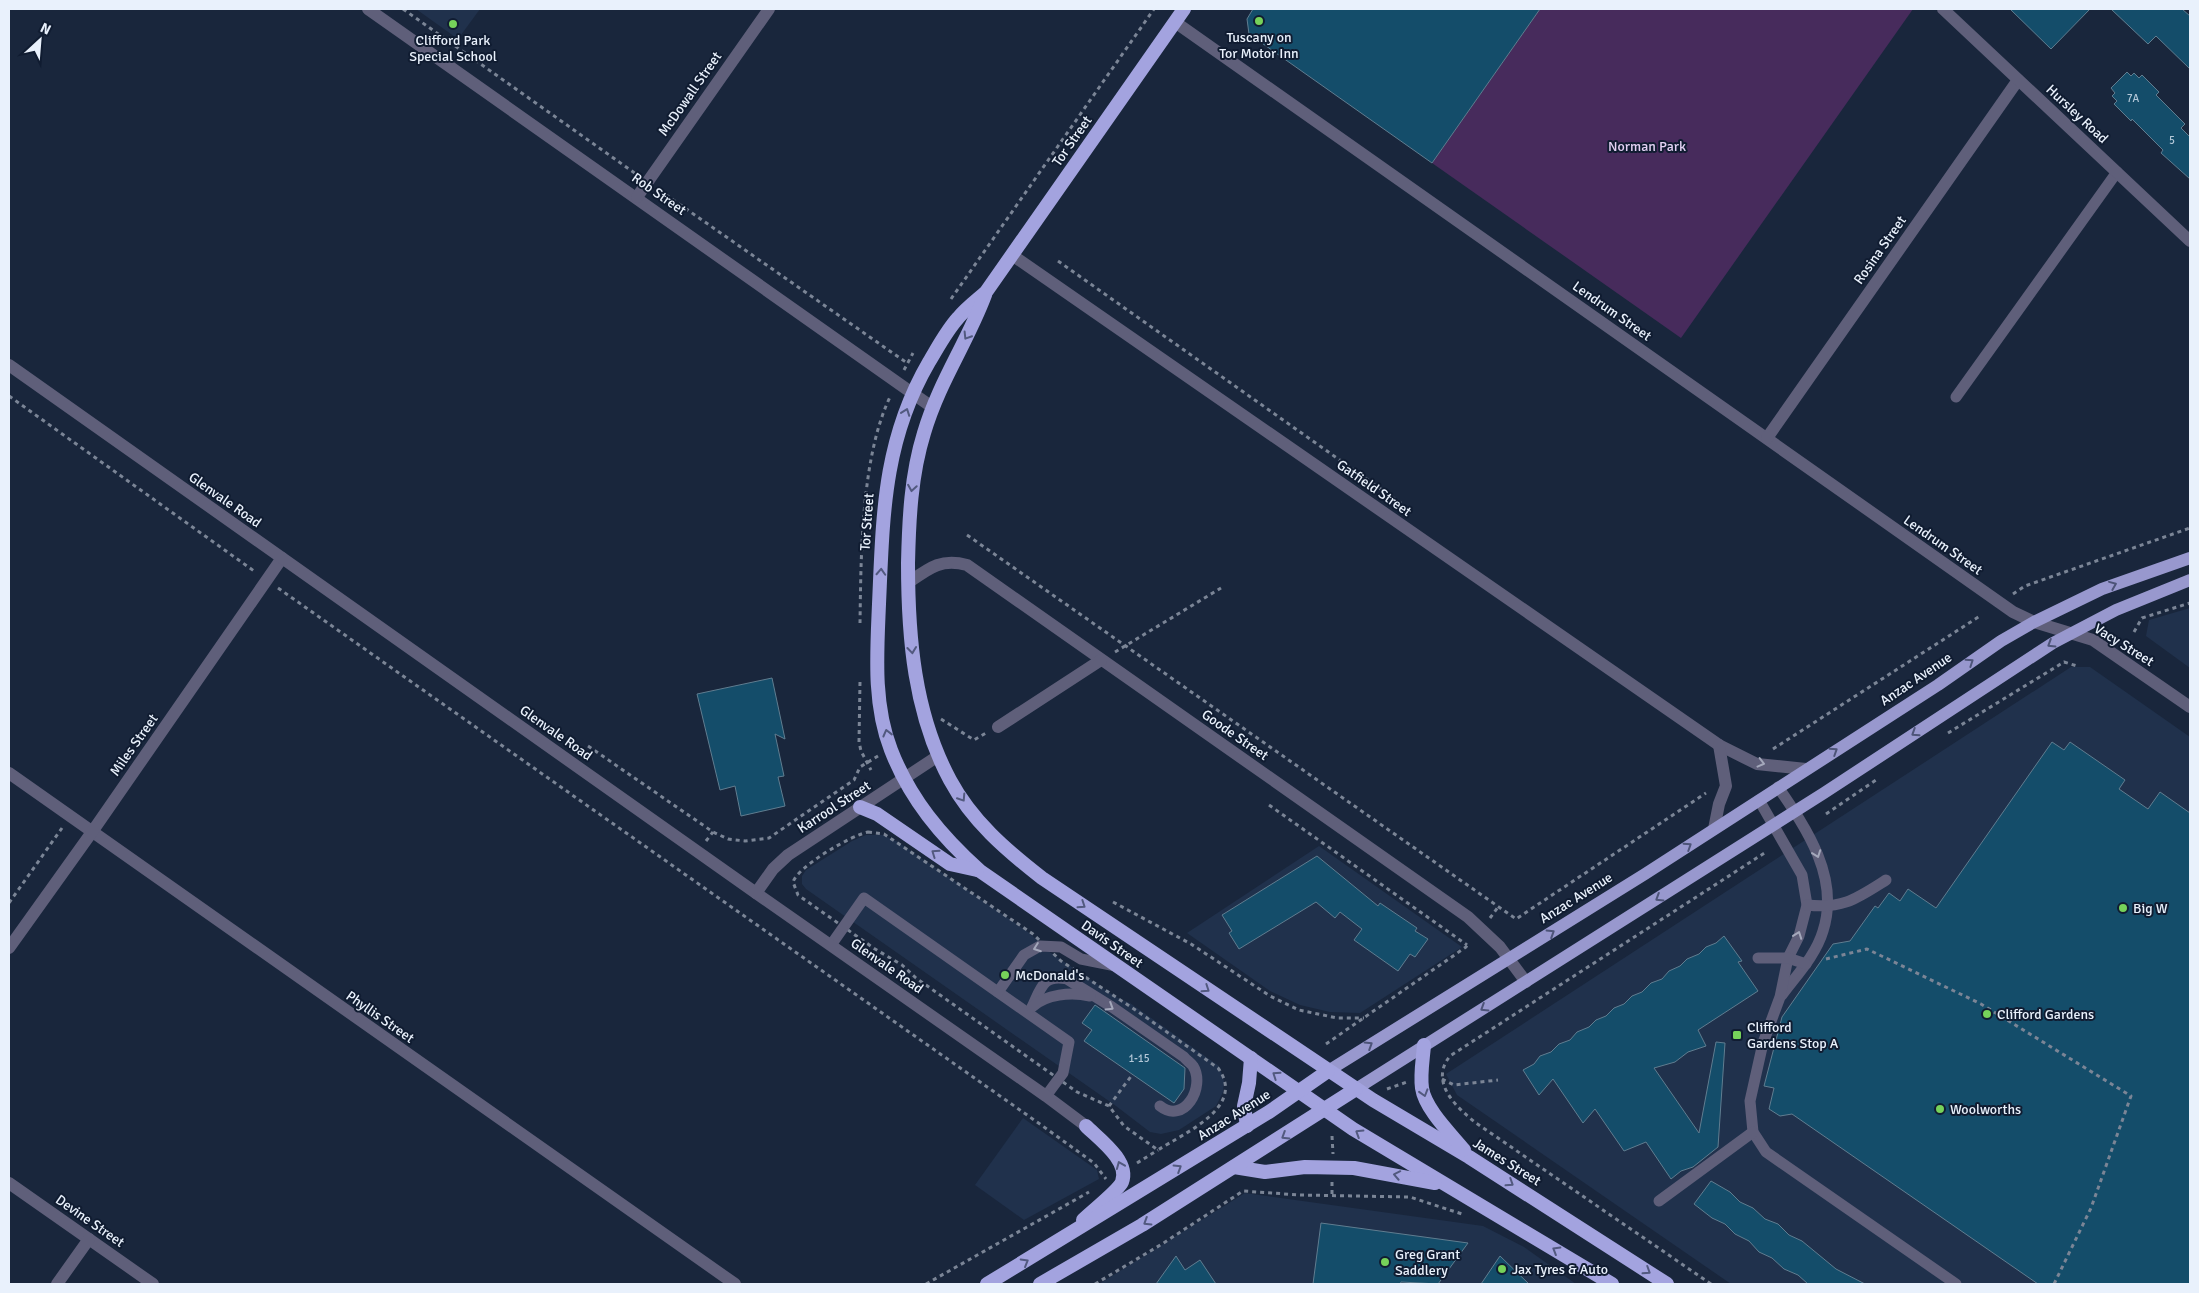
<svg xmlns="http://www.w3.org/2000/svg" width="2199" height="1293" viewBox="0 0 2199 1293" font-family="Signika,sans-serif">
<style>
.built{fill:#20314c}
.green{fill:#472b5c}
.building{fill:#144d6a;stroke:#607d90}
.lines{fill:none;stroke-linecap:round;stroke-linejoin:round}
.path{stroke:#7b8596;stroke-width:3;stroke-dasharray:4 4;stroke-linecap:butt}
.service{stroke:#5f5f7a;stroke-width:11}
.minor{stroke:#5f5f7a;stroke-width:12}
.tertiary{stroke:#5f5f7a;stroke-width:12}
.primary{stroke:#9898ce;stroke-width:12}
.trunk{stroke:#a3a3df;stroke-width:14}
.oneway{stroke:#52597f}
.oneway2{stroke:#4d5478}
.oneway3{stroke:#a4a8bb}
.poi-dot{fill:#76d25a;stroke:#101c31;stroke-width:2}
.labels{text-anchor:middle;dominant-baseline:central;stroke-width:4;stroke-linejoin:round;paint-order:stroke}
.number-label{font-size:11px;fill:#b4c8d8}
.poi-label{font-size:14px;fill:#e9f1fc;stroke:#101c31;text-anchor:start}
.street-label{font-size:14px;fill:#e9f1fc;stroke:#101c31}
.park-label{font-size:14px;fill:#e4d2f4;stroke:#101c31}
</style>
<rect width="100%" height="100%" fill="#19263c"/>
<g class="built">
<path d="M416,9H480L458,39Z"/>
<path d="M2190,608V668L2146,636L2149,620Z"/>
<path d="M2071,667H2090L2190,737V1284H1731L1457,1095L1446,1074Z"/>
<path d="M866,835H883L898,842L1028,932L1051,953L1116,997L1130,1003L1219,1066L1224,1081L1223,1092L1216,1106L1179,1130L1161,1134L1150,1132L1116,1106L806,889L802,884V876L806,870L852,841Z"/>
<path d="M1319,846L1462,947L1360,1013L1330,1012L1300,1005L1270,991L1187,933Z"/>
<path d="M1023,1118L1097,1170L1099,1179L1024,1220L975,1185Z"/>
<path d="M1245,1193L1483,1226L1524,1247L1576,1284H1099Z"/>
</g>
<path class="green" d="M1540,9H1913L1681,338L1432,163Z"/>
<g class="building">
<path d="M1253,9H1540L1432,163L1249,34L1247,19Z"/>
<path d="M2010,9H2090L2051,49Z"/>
<path d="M2111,9H2182L2190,16V69L2156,36L2148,44Z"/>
<path d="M2127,72L2131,76L2134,73L2139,78L2142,75L2159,92L2156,95L2185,124L2181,128L2190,137V179L2161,153L2163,150L2132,119L2131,121L2114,104L2117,101L2112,96L2115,93L2111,88Z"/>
<path d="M772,678L785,739L775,734L784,776L778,777L785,806L741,816L735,786L720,790L697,694Z"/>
<path d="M2052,742L2064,750L2070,742L2125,780L2119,789L2148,809L2160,792L2190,813V1284H2038L1792,1114L1780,1116L1769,1109L1774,1088L1764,1086L1782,1017L1833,944L1850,941L1875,906L1878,908L1889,893L1900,901L1908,889L1936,908Z"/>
<path d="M1317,856L1378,906L1380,903L1417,928L1415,931L1428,939L1415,957L1410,954L1398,971L1354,940L1362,929L1340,912L1335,918L1316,902L1239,949L1229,933L1232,931L1222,915Z"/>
<path d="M1724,936L1742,961L1738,962L1758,991L1698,1030L1706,1046L1688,1052L1675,1062L1654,1068L1699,1133L1716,1042L1725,1043L1718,1147L1693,1167L1681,1171L1671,1179L1646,1142L1624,1151L1595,1109L1583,1123L1553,1079L1539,1095L1523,1070L1534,1064L1540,1056L1551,1052L1559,1044L1570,1040L1577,1032L1589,1027L1596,1020L1606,1016L1614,1008L1624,1004L1632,996L1642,992L1651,983L1662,979L1669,971L1680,966L1687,959L1699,954L1706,947L1716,943Z"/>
<path d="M1095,1005L1185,1068L1184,1089L1174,1103L1084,1041L1092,1030L1082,1023Z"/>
<path d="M1711,1181L1730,1192L1740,1202L1753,1208L1765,1219L1778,1224L1789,1235L1802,1241L1836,1269L1865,1284H1808L1798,1275L1784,1269L1772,1258L1759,1252L1749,1241L1735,1234L1725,1224L1712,1218L1694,1204Z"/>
<path d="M1321,1223L1468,1243L1438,1284L1401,1282L1400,1284H1313Z"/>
<path d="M1176,1256L1185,1270L1200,1260L1216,1284H1156Z"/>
<path d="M1500,1256L1529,1284H1481Z"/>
</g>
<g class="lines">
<g class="path">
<path d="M403,9L636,174"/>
<path d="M659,190L907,363"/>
<path d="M1058,261L1402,504"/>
<path d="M951,299L1154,9"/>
<path d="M904,370L913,353"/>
<path d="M9,396L254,571"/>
<path d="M967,535L1516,919L1706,793"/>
<path d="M278,588L1037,1122L1094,1163L1106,1179"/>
<path d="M2013,594L2025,586L2190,528"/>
<path d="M860,623C861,556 861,455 891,395"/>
<path d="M2134,632L2142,618L2190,603"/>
<path d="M1115,652L1221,588"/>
<path d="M860,682L859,742L861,751L871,770"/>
<path d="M941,719L974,740L986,733"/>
<path d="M1948,733L2064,662L2077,666"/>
<path d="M588,746L713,832L728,839L745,841L769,838L854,780L860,767L878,756"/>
<path d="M1773,749L1980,616"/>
<path d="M1269,805L1467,945"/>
<path d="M1826,814L1876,780"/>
<path d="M868,832L884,834L1033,934L1061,961L1137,1011L1218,1068C1247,1107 1184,1133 1158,1150L1124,1126L1109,1106L1077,1092L916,978L902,965L875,949L798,895L793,882C798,866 852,835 868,832Z"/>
<path d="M706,841L713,832"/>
<path d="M1113,902L1191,944L1270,996L1299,1010L1337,1018H1364"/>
<path d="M9,903L62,828"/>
<path d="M1490,918L1498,907"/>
<path d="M1826,959L1867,949L1981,1004L2131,1096L2091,1208L2054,1284"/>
<path d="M1326,1044L1466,947L1468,944"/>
<path d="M1442,1079L1454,1085L1498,1080"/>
<path d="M1387,1089L1407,1082"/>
<path d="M1109,1106L1132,1075"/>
<path d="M1332,1136L1333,1154"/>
<path d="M1137,1163L1158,1150"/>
<path d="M1332,1194V1182"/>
<path d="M926,1284L1089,1192"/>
<path d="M1095,1284L1162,1244L1243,1191L1300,1195L1410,1197L1462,1214"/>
<path d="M1711,1284L1476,1123C1456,1107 1429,1082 1450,1056L1766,852"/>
</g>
<g class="service">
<path d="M1956,397L2117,172"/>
<path d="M1778,787C1807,829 1840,878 1823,931C1816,955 1796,976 1782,995"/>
<path d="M1759,800L1802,875L1807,905L1799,936L1788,958L1780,997L1763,1043L1750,1101L1753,1132L1766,1152L1956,1284"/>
<path d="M1807,905C1843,909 1856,899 1886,880"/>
<path d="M831,945L864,898L1069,1042L1063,1073L1046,1096"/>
<path d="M1758,958H1788L1806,964"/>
<path d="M998,992L1024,955L1040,946L1061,947L1081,959L1116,966"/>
<path d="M1033,1005C1041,987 1044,974 1067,979L1112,1007L1184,1057C1186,1060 1191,1063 1193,1066C1206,1087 1184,1125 1160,1106"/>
<path d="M1032,1007C1046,994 1071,992 1090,996"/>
<path d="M1659,1201L1753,1132"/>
</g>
<g class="minor">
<path d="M368,9L932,407"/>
<path d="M1175,22L2013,612L2034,622L2093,640L2190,707"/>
<path d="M637,197L769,9"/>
<path d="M1012,255L1719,745L1757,764L1806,769"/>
<path d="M1767,438L2018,80"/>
<path d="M908,583C929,568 941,558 967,565L1468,917L1500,947L1526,982"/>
<path d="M998,727L1101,660"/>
<path d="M9,773L735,1284"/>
<path d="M1714,829L1719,804L1726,786L1719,745"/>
<path d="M756,893L1046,1096L1086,1126"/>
<path d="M9,948L92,832L282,558"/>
<path d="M9,1183L153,1284"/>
<path d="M57,1284L89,1239"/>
</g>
<g class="tertiary">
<path d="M1943,9L2190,241"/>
<path d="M9,365L756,893L773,869L788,855L938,756"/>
</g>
<g class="primary">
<path d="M1328,1071L1645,874L1938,685L2001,641L2034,622L2102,589L2190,558"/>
<path d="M1356,1089L1824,793L2053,643L2116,610L2190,580"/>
</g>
<g class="trunk">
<path d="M1184,9L986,292C977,300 966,308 958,318C947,330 938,347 929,362C883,441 883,516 879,604C877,653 873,704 891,750C910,799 941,836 980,871L1353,1129L1612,1284"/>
<path d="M985,295C967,343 939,382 924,433C911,475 909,519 908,563C908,637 914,713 950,780C972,821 1006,850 1042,878L1373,1100L1469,1157L1667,1284"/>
<path d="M860,807L877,814L950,864L977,870"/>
<path d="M1424,1045C1423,1059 1420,1074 1422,1088C1425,1109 1451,1134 1464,1150"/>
<path d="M1247,1126L1244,1106L1249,1083L1251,1058"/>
<path d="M1234,1167L1265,1172L1305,1167L1354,1168L1435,1183"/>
<path d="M1083,1220C1090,1213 1119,1190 1122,1182C1130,1161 1099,1139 1086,1126"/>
<path d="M987,1284L1269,1112L1328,1071"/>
<path d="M1040,1284L1142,1225L1356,1089"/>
</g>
</g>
<defs><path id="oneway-chevron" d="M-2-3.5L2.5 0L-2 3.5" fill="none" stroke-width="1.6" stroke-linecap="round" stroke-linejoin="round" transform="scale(1.25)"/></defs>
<g class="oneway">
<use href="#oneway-chevron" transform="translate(967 336) rotate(122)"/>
<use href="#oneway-chevron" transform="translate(906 412) rotate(-70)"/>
<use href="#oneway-chevron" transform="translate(912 488) rotate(99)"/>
<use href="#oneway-chevron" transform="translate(881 572) rotate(-87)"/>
<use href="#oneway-chevron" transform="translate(912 650) rotate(84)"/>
<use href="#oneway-chevron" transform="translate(887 733) rotate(-104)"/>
<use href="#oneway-chevron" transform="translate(962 798) rotate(57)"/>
<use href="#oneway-chevron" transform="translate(935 853) rotate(-145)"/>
<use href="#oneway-chevron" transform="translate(1082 905) rotate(34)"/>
<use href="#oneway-chevron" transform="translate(1206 989) rotate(34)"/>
<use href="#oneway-chevron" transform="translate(1276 1075) rotate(-146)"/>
<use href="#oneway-chevron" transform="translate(1424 1093) rotate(73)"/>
<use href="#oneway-chevron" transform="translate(1359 1133) rotate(-148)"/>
<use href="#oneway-chevron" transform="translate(1285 1136) rotate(148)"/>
<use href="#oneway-chevron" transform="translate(1120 1165) rotate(-112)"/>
<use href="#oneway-chevron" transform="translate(1178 1168) rotate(-32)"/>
<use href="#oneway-chevron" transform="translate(1397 1175) rotate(-169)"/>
<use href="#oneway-chevron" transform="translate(1510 1183) rotate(33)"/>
<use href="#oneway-chevron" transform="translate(1147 1222) rotate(148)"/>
<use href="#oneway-chevron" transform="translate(1556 1250) rotate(-149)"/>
<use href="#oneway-chevron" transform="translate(1025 1262) rotate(-30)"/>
<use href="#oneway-chevron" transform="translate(1647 1271) rotate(33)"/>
</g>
<g class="oneway2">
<use href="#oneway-chevron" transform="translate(2113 585) rotate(-22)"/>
<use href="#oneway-chevron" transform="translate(2051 644) rotate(148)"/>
<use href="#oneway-chevron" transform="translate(1970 662) rotate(-34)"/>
<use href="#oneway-chevron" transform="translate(1915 733) rotate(147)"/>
<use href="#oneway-chevron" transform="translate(1834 751) rotate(-33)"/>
<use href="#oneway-chevron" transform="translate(1688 846) rotate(-33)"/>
<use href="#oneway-chevron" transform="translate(1659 898) rotate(148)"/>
<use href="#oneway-chevron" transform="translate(1551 933) rotate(-32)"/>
<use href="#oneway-chevron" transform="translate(1484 1008) rotate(148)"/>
<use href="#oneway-chevron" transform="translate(1369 1045) rotate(-32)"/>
</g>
<g class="oneway3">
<use href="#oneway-chevron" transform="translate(1761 763) rotate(14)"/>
<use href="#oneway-chevron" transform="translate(1817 854) rotate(70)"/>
<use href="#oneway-chevron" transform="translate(1798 935) rotate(-70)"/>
<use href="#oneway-chevron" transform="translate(1037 948) rotate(160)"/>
<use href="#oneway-chevron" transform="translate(1110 1007) rotate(32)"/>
</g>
<g class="poi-dot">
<circle cx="1259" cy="21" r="5"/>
<circle cx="453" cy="24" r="5"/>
<circle cx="2123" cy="908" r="5"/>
<circle cx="1005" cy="975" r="5"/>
<circle cx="1987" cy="1014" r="5"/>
<rect x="1732" y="1030" width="10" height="10" rx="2.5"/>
<circle cx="1940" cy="1109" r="5"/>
<circle cx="1385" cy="1262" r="5"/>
<circle cx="1502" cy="1269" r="5"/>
</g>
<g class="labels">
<g class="number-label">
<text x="2133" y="98">7A</text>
<text x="2172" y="140">5</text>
<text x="1139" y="1058">1-15</text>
</g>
<g class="poi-label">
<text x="1259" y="37" text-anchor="middle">Tuscany on<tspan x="1259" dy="16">Tor Motor Inn</tspan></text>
<text x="453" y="40" text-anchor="middle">Clifford Park<tspan x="453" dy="16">Special School</tspan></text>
<text x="2133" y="908">Big W</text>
<text x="1015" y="975">McDonald's</text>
<text x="1997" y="1014">Clifford Gardens</text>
<text x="1747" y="1027">Clifford<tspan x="1747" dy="16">Gardens Stop A</tspan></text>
<text x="1950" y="1109">Woolworths</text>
<text x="1395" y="1254">Greg Grant<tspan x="1395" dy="16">Saddlery</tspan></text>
<text x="1512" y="1269">Jax Tyres &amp; Auto</text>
</g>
<g class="street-label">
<text transform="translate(690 94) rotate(-55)">McDowall Street</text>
<text transform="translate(2077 114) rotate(43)">Hursley Road</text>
<text transform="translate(1072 141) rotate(-55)">Tor Street</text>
<text transform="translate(659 194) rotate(35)">Rob Street</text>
<text transform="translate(1880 250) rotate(-55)">Rosina Street</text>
<text transform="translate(1612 311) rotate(35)">Lendrum Street</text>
<text transform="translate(1374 488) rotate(35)">Gatfield Street</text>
<text transform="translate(225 500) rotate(35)">Glenvale Road</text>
<text transform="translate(867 522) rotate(-86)">Tor Street</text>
<text transform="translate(1943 545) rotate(35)">Lendrum Street</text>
<text transform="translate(2124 645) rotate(32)">Vacy Street</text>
<text transform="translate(1916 679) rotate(-34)">Anzac Avenue</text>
<text transform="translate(556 733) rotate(35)">Glenvale Road</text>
<text transform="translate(1235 735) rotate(35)">Goode Street</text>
<text transform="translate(134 745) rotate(-55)">Miles Street</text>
<text transform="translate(834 807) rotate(-33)">Karrool Street</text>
<text transform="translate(1576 898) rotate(-32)">Anzac Avenue</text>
<text transform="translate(1112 944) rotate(35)">Davis Street</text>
<text transform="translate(887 966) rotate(35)">Glenvale Road</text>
<text transform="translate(380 1017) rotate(35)">Phyllis Street</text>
<text transform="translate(1234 1115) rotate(-32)">Anzac Avenue</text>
<text transform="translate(1507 1162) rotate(32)">James Street</text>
<text transform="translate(90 1221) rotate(35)">Devine Street</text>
</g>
<g class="park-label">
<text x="1647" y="146">Norman Park</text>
</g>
</g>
<rect width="2199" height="1293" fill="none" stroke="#e9f1fc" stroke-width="20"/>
<g transform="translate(40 40) rotate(26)" stroke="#101c31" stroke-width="4" paint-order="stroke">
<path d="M0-4L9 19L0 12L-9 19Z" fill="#e9f1fc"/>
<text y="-8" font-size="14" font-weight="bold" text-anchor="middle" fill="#e9f1fc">N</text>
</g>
</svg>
